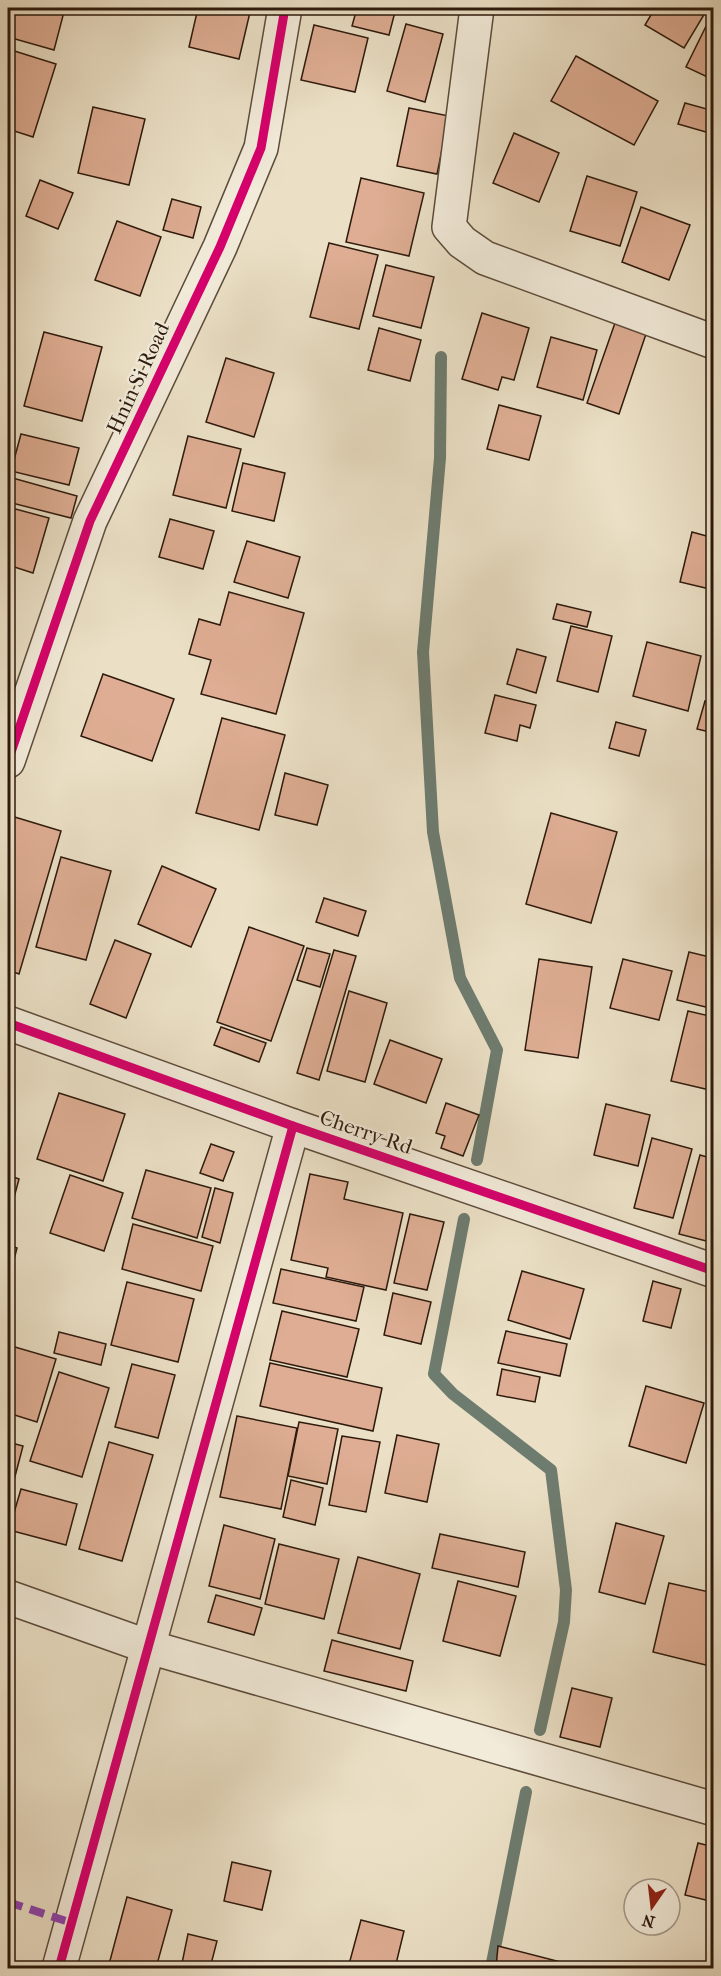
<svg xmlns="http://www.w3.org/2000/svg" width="721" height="1976" viewBox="0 0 721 1976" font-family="'IM FELL French Canon',serif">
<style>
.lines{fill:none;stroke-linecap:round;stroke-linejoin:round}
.stream{stroke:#6e7c6f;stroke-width:12}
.building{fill:#dead93;stroke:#2e1a0d;stroke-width:1.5}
.minor-casing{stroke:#5d4c3b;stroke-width:36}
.minor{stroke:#f2ebda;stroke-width:33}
.quiet{stroke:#8e44ad;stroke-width:8;stroke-dasharray:15 8;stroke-linecap:butt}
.cycleway-casing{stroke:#f2ebda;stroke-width:13}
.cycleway{stroke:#d6006c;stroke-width:9}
.labels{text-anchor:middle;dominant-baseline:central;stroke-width:4.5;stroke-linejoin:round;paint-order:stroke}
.street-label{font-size:21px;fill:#2e1a0d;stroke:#f2ebda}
</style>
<rect width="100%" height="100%" fill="#ebe0c6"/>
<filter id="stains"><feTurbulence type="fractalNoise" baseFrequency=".00333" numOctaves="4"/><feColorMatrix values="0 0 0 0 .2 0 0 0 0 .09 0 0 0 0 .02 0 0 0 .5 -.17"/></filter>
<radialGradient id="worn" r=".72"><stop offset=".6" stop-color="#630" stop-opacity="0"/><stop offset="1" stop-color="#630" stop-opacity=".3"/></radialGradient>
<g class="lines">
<g class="stream">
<path d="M441,357L440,458L423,652L433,832L460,978L497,1050L477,1160"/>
<path d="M464,1219L434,1374L453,1394L551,1470L566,1590L564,1622L540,1730"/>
<path d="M491,1968L526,1792"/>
</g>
</g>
<g class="building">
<path d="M16,8H65L54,50L8,37Z"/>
<path d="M198,8H251L239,59L189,47Z"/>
<path d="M357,8H396L389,35L352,26Z"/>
<path d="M655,8H708L684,48L645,25Z"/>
<path d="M714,10V80L686,67Z"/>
<path d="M406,24L443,34L425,102L387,91Z"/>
<path d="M314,25L368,38L355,92L301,80Z"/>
<path d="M8,49L56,64L33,137L8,129Z"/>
<path d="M576,56L658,101L634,145L551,101Z"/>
<path d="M685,103L714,111L713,134L678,124Z"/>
<path d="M93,107L145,119L129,185L78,173Z"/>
<path d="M409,108L449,116L437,174L397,166Z"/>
<path d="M514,133L559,153L539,202L493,183Z"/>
<path d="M587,176L637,192L620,246L570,231Z"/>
<path d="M361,178L424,193L409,256L346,242Z"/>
<path d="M40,180L73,193L58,229L26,216Z"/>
<path d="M172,199L201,207L193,238L163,230Z"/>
<path d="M641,207L690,225L669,280L622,262Z"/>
<path d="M117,221L161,237L140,296L95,280Z"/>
<path d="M329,243L378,255L359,329L310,317Z"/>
<path d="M386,265L434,277L421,328L373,316Z"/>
<path d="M482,313L529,328L514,380L502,377L498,390L462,379Z"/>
<path d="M615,323L646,334L619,414L587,403Z"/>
<path d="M379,328L421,340L410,381L368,370Z"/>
<path d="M44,332L102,347L82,421L24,406Z"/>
<path d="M551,337L597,350L583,400L537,387Z"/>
<path d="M226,358L274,373L254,437L206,422Z"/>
<path d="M499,405L541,416L529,460L487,449Z"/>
<path d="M21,434L79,448L69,485L11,471Z"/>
<path d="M188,436L241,449L226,508L173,495Z"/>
<path d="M243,463L285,473L274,521L232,511Z"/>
<path d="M9,477L77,496L71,518L8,502Z"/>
<path d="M8,507L49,518L33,573L8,565Z"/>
<path d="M170,519L214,531L203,569L159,557Z"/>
<path d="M692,532L714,538V590L680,582Z"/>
<path d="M247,541L300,557L288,598L234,582Z"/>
<path d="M229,592L304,613L276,714L201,694L211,660L189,654L199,619L220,625Z"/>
<path d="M557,604L591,612L587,627L553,619Z"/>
<path d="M571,626L612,636L598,692L557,681Z"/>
<path d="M647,642L701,656L688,711L633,696Z"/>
<path d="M517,649L546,657L536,693L507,684Z"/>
<path d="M103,674L174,699L152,761L81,736Z"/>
<path d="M495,695L536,705L530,728L520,725L517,741L485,733Z"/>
<path d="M705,701L714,703V733L697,729Z"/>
<path d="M222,718L285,735L259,830L196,813Z"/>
<path d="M616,722L646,730L639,756L609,748Z"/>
<path d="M285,773L328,785L317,825L275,815Z"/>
<path d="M551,813L617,832L591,923L526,904Z"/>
<path d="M8,815L61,831L19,974L8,970Z"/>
<path d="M61,857L111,871L86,960L36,947Z"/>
<path d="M162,866L216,889L191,947L138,924Z"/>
<path d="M714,874V904L707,902Z"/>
<path d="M324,898L366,911L358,936L316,922Z"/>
<path d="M249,927L304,946L271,1041L217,1022Z"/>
<path d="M115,940L151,954L126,1018L90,1004Z"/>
<path d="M307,948L330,954L320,987L297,980Z"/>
<path d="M334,950L356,956L319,1080L297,1073Z"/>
<path d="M689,952L714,958V1009L677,1000Z"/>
<path d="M539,959L592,967L578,1058L525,1050Z"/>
<path d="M623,959L672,971L659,1020L610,1008Z"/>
<path d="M349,991L387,1003L365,1082L327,1071Z"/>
<path d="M688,1011L714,1017V1091L671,1081Z"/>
<path d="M221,1027L266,1043L259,1062L214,1045Z"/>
<path d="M390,1040L442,1059L426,1103L374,1084Z"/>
<path d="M59,1093L125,1114L103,1181L37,1159Z"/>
<path d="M446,1103L479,1115L463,1156L441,1148L445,1136L436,1133Z"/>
<path d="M606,1104L650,1115L638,1166L594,1155Z"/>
<path d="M652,1138L692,1149L673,1218L634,1208Z"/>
<path d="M211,1144L234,1152L223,1181L200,1173Z"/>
<path d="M700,1155L714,1159V1243L679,1234Z"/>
<path d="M146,1170L211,1188L197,1238L132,1218Z"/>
<path d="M310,1174L348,1182L344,1199L403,1213L386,1290L326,1277L328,1268L291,1260Z"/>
<path d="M8,1175L19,1179L8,1220Z"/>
<path d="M70,1175L123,1193L104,1251L50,1233Z"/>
<path d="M215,1188L233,1193L220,1243L202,1237Z"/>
<path d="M410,1214L444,1222L427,1290L394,1283Z"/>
<path d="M133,1224L213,1246L201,1291L122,1269Z"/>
<path d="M8,1245L17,1248L8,1283Z"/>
<path d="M281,1269L364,1287L356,1321L273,1303Z"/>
<path d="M522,1271L584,1289L570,1339L508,1320Z"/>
<path d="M653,1281L681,1289L671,1328L643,1321Z"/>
<path d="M127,1282L194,1299L178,1362L111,1345Z"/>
<path d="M393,1293L431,1302L421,1344L384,1335Z"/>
<path d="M282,1311L359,1329L347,1377L270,1360Z"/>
<path d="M506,1331L567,1344L560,1376L498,1363Z"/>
<path d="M59,1332L106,1344L101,1365L54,1353Z"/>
<path d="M8,1345L56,1359L37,1422L8,1413Z"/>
<path d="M270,1363L382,1388L373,1431L260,1406Z"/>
<path d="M132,1364L175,1375L158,1438L115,1427Z"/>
<path d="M502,1369L540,1377L535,1402L497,1395Z"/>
<path d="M59,1372L109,1388L82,1477L30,1461Z"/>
<path d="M646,1386L704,1403L686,1463L629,1446Z"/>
<path d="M237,1416L297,1428L281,1509L220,1497Z"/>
<path d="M299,1422L338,1429L327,1484L288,1476Z"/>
<path d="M397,1435L439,1444L427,1502L385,1493Z"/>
<path d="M342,1436L380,1442L366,1512L329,1505Z"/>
<path d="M8,1442L23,1446L8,1503Z"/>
<path d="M109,1442L153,1455L122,1561L79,1549Z"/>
<path d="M291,1480L323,1488L315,1525L283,1517Z"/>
<path d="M21,1489L77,1504L66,1545L9,1530Z"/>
<path d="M616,1523L664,1536L645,1604L599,1592Z"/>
<path d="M224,1525L275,1539L260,1599L209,1586Z"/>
<path d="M440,1534L525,1552L518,1587L432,1568Z"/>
<path d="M279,1544L339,1559L324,1619L265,1604Z"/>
<path d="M358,1557L420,1574L400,1649L338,1633Z"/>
<path d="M458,1581L516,1596L500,1656L443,1641Z"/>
<path d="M669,1583L714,1593V1667L653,1652Z"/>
<path d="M216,1595L262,1608L254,1635L208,1622Z"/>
<path d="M332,1640L413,1661L406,1691L324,1671Z"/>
<path d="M572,1688L612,1698L600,1747L560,1737Z"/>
<path d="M698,1843L714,1847V1902L685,1895Z"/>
<path d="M232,1862L271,1871L262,1910L224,1901Z"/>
<path d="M127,1897L172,1910L156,1968H108Z"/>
<path d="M361,1920L404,1931L395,1968H348Z"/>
<path d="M188,1934L217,1941L210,1968H181Z"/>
<path d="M498,1946L584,1968H496Z"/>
</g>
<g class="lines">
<g class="minor-casing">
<g id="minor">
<path d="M477,8L449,227L462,242L485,258L714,342"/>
<path d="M8,761L90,521L220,247L261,148L285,8"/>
<path d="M8,1023L293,1126L714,1271"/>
<path d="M8,1597L149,1647L714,1809"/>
<path d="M59,1968L293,1126"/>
</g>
</g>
<use href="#minor" class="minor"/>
<path class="quiet" d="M8,1902L72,1923"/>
<g class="cycleway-casing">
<g id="cycleway">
<path d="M8,761L90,521L220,247L261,148L285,8"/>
<path d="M8,1023L293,1126L714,1271"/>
<path d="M59,1968L293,1126"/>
</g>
</g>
<use href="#cycleway" class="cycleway"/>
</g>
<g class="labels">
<g class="street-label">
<text transform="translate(138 378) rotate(-65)">Hnin Si Road</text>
<text transform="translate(366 1132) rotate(19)">Cherry Rd</text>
</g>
</g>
<rect width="721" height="1976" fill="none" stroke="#ebe0c6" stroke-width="30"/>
<rect x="9" y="9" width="703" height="1958" fill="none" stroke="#2e1a0d" stroke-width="3"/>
<rect x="15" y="15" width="691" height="1946" fill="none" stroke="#2e1a0d" stroke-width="1.5"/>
<g transform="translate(652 1907) rotate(194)"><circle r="28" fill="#f2ebda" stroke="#a49788" stroke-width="1.5"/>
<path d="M0-4.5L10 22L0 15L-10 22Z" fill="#8f2418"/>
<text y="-9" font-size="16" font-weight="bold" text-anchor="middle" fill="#2e1a0d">N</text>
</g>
<rect width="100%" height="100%" filter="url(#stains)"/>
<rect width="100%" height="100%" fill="url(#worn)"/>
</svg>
